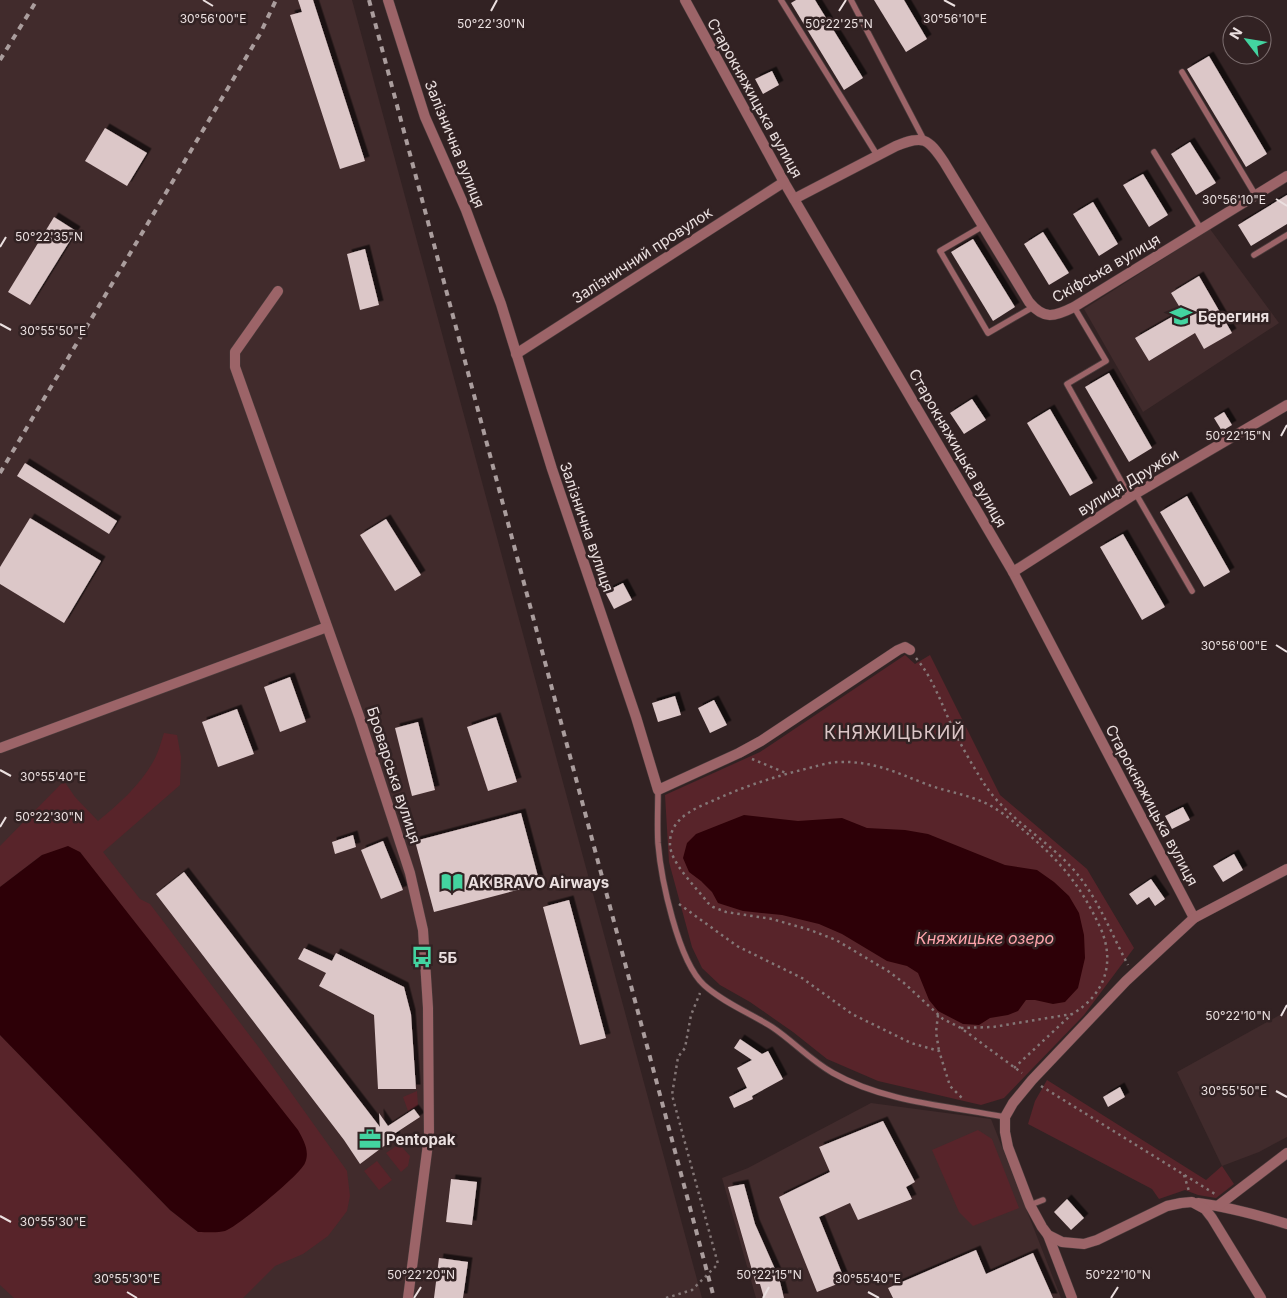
<svg xmlns="http://www.w3.org/2000/svg" width="1287" height="1298" viewBox="0 0 1287 1298" font-family="Inter,sans-serif">
<style>
.built{fill:#412b2c}
.green{fill:#58242a}
.water{fill:#2d0007}
.building{fill:#dcc7c8;filter:url(#shadow)}
.lines{fill:none;stroke-linecap:round;stroke-linejoin:round}
.lane-casing{stroke:#4c3d3d;stroke-width:7}
.street-casing{stroke:#4c3d3d;stroke-width:11}
.path{stroke:#847777;stroke-width:2.5;stroke-dasharray:2.5 4;stroke-linecap:butt}
.lane{stroke:#9c6468;stroke-width:5.5}
.street{stroke:#9c6468;stroke-width:10}
.rail{stroke:#aa9d9d;stroke-width:4;stroke-dasharray:6 6;stroke-linecap:butt}
.ticks{fill:none;stroke:#ebe0e0;stroke-width:2}
.labels{text-anchor:middle;dominant-baseline:central;stroke-width:5;stroke-linejoin:round;paint-order:stroke}
.street-label{font-size:15px;fill:#ebe0e0;stroke:#322223}
.poi-label{font-size:15px;font-weight:bold;fill:#ebe0e0;stroke:#322223;text-anchor:start}
.water-label{font-size:16px;font-style:italic;fill:#fea4ab;stroke:#322223}
.quarter-label{font-size:18px;letter-spacing:1px;fill:#dcc6c7;stroke:#322223}
.ticks-label{font-size:12px;text-anchor:middle;fill:#ebe0e0;stroke:#322223;stroke-width:5;stroke-linejoin:round;paint-order:stroke}
</style>
<defs>
<filter id="shadow"><feDropShadow dx="4.5" dy="-4.5" stdDeviation="0" flood-color="#0009"/></filter>
</defs>
<rect width="100%" height="100%" fill="#322223"/>
<g class="built">
<path d="M0,0H352L702,1298H0Z"/>
<path d="M1210,229L1279,323L1143,412L1084,309Z"/>
<path d="M1287,1011V1137L1259,1152L1222,1166L1177,1072Z"/>
<path d="M871,1103L991,1119L1061,1298H756L722,1178L748,1168Z"/>
</g>
<g class="green">
<path d="M905,655L915,664L930,655L1000,795L1087,869L1134,948L1084,1015L1004,1098L981,1105L878,1081L827,1059L793,1032L750,1002L720,985L702,968L692,947L669,862L665,795L760,752Z"/>
<path d="M164,733L177,735L181,757L180,785L103,852L140,899L150,904L260,1049L347,1171L350,1196L347,1211L328,1236L303,1254L275,1266L243,1298H14L0,1285V1035L170,1210L198,1232L91,867L80,852L42,855L0,887V846L64,781L75,797L98,821C118,805 140,785 153,762C158,754 161,742 164,733Z"/>
<path d="M1047,1080L1206,1180L1222,1166L1234,1184L1216,1198L1198,1195L1185,1190L1159,1199L1152,1189L1028,1124L1035,1101Z"/>
<path d="M417,1091L418,1106L408,1111L403,1097Z"/>
<path d="M978,1130L992,1139L1019,1208L973,1226L959,1212L932,1150Z"/>
<path d="M399,1144L410,1156L408,1166L401,1172L386,1153Z"/>
<path d="M377,1161L392,1180L379,1190L364,1171Z"/>
</g>
<g class="water">
<path d="M744,815L798,821L842,818L867,828L905,830L928,834L1005,865L1037,870L1054,882L1069,896L1079,913L1084,935L1085,958L1078,988L1065,1002L1053,1004L1035,1000H1026L1018,1011L1008,1015L990,1018L979,1025L963,1024L938,1011L929,1000L918,973L907,966L887,961L842,934L819,924L782,915L743,911L718,903L712,892L701,881L689,872L683,858L687,843L696,834Z"/>
<path d="M68,846L80,852L298,1130C304,1141 310,1151 305,1163C301,1174 237,1227 225,1231C218,1233 206,1232 198,1232L170,1210L0,1035V887L42,855Z"/>
</g>
<g class="building">
<path d="M298,0H313L365,161L340,169L290,15L302,12Z"/>
<path d="M796,0H815L863,78L844,90L791,3Z"/>
<path d="M874,0H904L927,39L906,52Z"/>
<path d="M1209,56L1267,154L1246,167L1187,69Z"/>
<path d="M772,71L779,85L763,94L755,79Z"/>
<path d="M105,128L147,153L127,186L85,161Z"/>
<path d="M1190,142L1216,183L1196,195L1171,154Z"/>
<path d="M1143,174L1168,215L1149,227L1123,185Z"/>
<path d="M1287,195V224L1251,246L1238,225Z"/>
<path d="M1093,202L1118,244L1099,256L1073,214Z"/>
<path d="M54,217L76,231L30,305L8,292Z"/>
<path d="M1043,232L1069,273L1049,285L1024,244Z"/>
<path d="M973,239L1015,307L993,321L951,252Z"/>
<path d="M365,249L379,305L360,310L347,254Z"/>
<path d="M1199,276L1232,333L1204,349L1195,333L1149,361L1135,338L1182,311L1171,293Z"/>
<path d="M1109,373L1152,448L1129,462L1085,387Z"/>
<path d="M972,399L986,420L964,434L950,413Z"/>
<path d="M1050,409L1093,483L1070,496L1027,423Z"/>
<path d="M1224,412L1232,425L1222,431L1214,418Z"/>
<path d="M25,463L117,521L109,534L17,476Z"/>
<path d="M1187,496L1230,572L1204,587L1160,512Z"/>
<path d="M30,518L101,561L64,623L0,584V567Z"/>
<path d="M386,519L421,575L395,591L360,535Z"/>
<path d="M1123,534L1165,607L1142,620L1100,547Z"/>
<path d="M623,583L632,600L614,609L605,592Z"/>
<path d="M290,677L306,722L280,732L264,687Z"/>
<path d="M675,696L681,715L658,722L652,703Z"/>
<path d="M714,700L727,725L710,733L698,708Z"/>
<path d="M237,709L254,754L218,767L202,722Z"/>
<path d="M496,717L517,782L488,791L467,727Z"/>
<path d="M418,722L435,790L412,796L395,728Z"/>
<path d="M1183,807L1190,820L1172,829L1165,816Z"/>
<path d="M521,813L540,884L434,912L415,841Z"/>
<path d="M353,835L356,847L335,854L332,842Z"/>
<path d="M383,841L403,890L381,899L361,850Z"/>
<path d="M1234,854L1243,870L1223,882L1213,866Z"/>
<path d="M184,872L380,1127L379,1113L388,1126L414,1109L420,1117L394,1134L396,1137L360,1164L344,1140L156,894Z"/>
<path d="M1151,879L1165,899L1155,906L1149,897L1137,905L1129,894Z"/>
<path d="M569,900L606,1038L580,1045L543,907Z"/>
<path d="M304,948L332,961L336,953L404,987L411,1014L416,1089H378L374,1015L319,986L326,973L298,959Z"/>
<path d="M740,1039L762,1054L768,1051L783,1079L752,1096L753,1099L734,1108L729,1097L747,1088L737,1068L752,1060L734,1048Z"/>
<path d="M1120,1087L1125,1097L1108,1107L1103,1097Z"/>
<path d="M883,1121L915,1182L906,1187L912,1199L858,1220L850,1203L819,1217L845,1281L817,1292L779,1197L830,1172L819,1147Z"/>
<path d="M451,1179L477,1182L472,1225L446,1222Z"/>
<path d="M744,1184L755,1224L779,1278L784,1298H764L760,1284H756L728,1187Z"/>
<path d="M1067,1199L1084,1218L1071,1230L1054,1212Z"/>
<path d="M976,1250L986,1274L1033,1253L1053,1298H893L888,1288Z"/>
<path d="M439,1258L468,1262L463,1298H434Z"/>
</g>
<g class="lines">
<g class="lane-casing">
<g id="lane">
<path d="M781,0L877,155"/>
<path d="M851,0L924,140"/>
<path d="M1182,72L1256,196"/>
<path d="M1154,152L1201,229"/>
<path d="M983,226L940,251L988,333L1033,307"/>
<path d="M1254,255L1287,235"/>
<path d="M1074,307L1106,361L1067,384L1130,497"/>
<path d="M1136,494L1192,591"/>
<path d="M658,790C658,807 657,825 658,843C661,879 678,961 704,985C724,1003 750,1013 772,1027C793,1041 810,1060 833,1073C884,1102 948,1106 1005,1117"/>
<path d="M1030,1205L1043,1200"/>
</g>
</g>
<g class="street-casing">
<g id="street">
<path d="M388,0L425,117L466,210L501,304L552,469L636,717L658,790L739,753L761,741L898,650L905,647L910,650"/>
<path d="M685,0L784,182L1013,572L1194,918"/>
<path d="M794,199L896,146C923,135 928,138 944,162L1029,302C1044,320 1054,317 1074,307L1287,176"/>
<path d="M278,291L235,352V367L359,716L410,873L423,930L428,1008L429,1136L408,1298"/>
<path d="M516,354L784,182"/>
<path d="M1013,572L1130,497L1287,405"/>
<path d="M0,748L327,627"/>
<path d="M1198,1203C1229,1207 1258,1215 1287,1224"/>
<path d="M1219,1205L1287,1153"/>
<path d="M1048,1235L1072,1298"/>
<path d="M1261,1298L1212,1218L1205,1209L1192,1202L1181,1203L1167,1206L1097,1240L1084,1244L1062,1242L1048,1235L1042,1227L1030,1205L1008,1147L1005,1132V1117L1013,1103L1032,1080L1126,981L1194,918L1287,869"/>
</g>
</g>
<g class="path">
<path d="M916,658C932,677 940,700 950,722C959,742 971,763 983,782C1005,817 1045,838 1073,869C1097,896 1111,933 1128,965"/>
<path d="M752,759L786,773"/>
<path d="M679,904L737,946L802,978L852,1014L911,1043L939,1051L950,1086L964,1100"/>
<path d="M938,1015L936,1032L939,1051"/>
<path d="M961,1028L993,1027L1072,1014C1105,995 1116,962 1100,927C1079,882 1058,859 1021,828C1009,818 997,808 983,802C965,794 944,791 926,784C895,772 873,761 839,762C830,762 821,765 813,767C781,775 750,784 719,798C699,807 670,816 670,843C669,862 697,888 708,903L713,907L726,912L772,919L810,930L836,940L888,971L904,983L943,1019L961,1028L1022,1073"/>
<path d="M1014,1068L1072,1014"/>
<path d="M1041,1086L1215,1194"/>
<path d="M1184,1175L1189,1191"/>
<path d="M666,1298L692,1290L718,1264L672,1095L678,1057L685,1048L691,1015L700,993"/>
</g>
<use href="#lane" class="lane"/>
<use href="#street" class="street"/>
<g class="rail">
<path d="M369,0L714,1298"/>
<path d="M0,60L37,0"/>
<path d="M0,473L260,34L276,0"/>
</g>
</g>
<path class="ticks" d="M203,0L213,6M944,0L955,6M491,11L497,0M839,11L846,0M1276,199L1287,206M0,247L6,237M0,324L11,330M1281,436L1287,425M1276,645L1287,652M0,770L11,776M0,827L6,817M1281,1016L1287,1005M1276,1091L1287,1097M0,1216L11,1222M127,1292L137,1298M868,1292L879,1298M414,1298L421,1287M763,1298L769,1287M1111,1298L1118,1287"/>
<defs>
<g id="school-bare" transform="scale(1.725)"><path d="M0-5L7-2L0 1L-7-2ZM-4 1L0 2.5L4 1V4Q0 6-4 4Z" fill="#43d4a0" stroke="#322223" stroke-width="2.5" paint-order="stroke"/></g>
<g id="library-bare" transform="scale(1.725)"><path d="M-6-4Q-3-5.5-.7-3.5V5Q-3 3-6 4ZM6-4Q3-5.5 .7-3.5V5Q3 3 6 4Z" fill="#43d4a0" stroke="#322223" stroke-width="2.5" paint-order="stroke"/></g>
<g id="bus-bare" transform="scale(1.725)"><path d="M-5-6H5V4H4V6H2V4H-2V6H-4V4H-5ZM-3.5-4V0h7V-4ZM-3.5 1.2v1.5H-2V1.2ZM2 1.2v1.5H3.5V1.2Z" fill="#43d4a0" stroke="#322223" stroke-width="2.5" paint-order="stroke"/></g>
<g id="office-bare" transform="scale(1.725)"><path d="M-6-3h4V-5.5h4V-3h4V5H-6ZM-1-4.5V-3h2v-1.5ZM-6 0V1H6V0Z" fill="#43d4a0" stroke="#322223" stroke-width="2.5" paint-order="stroke"/></g>
</defs>
<g fill-rule="evenodd">
<use href="#school-bare" x="1181" y="316"/>
<use href="#library-bare" x="452" y="882"/>
<use href="#bus-bare" x="422" y="957"/>
<use href="#office-bare" x="370" y="1139"/>
</g>
<g class="labels">
<g class="street-label">
<text transform="translate(755 98) rotate(61)">Старокняжицька вулиця</text>
<text transform="translate(455 144) rotate(68)">Залізнична вулиця</text>
<text transform="translate(642 255) rotate(-33)">Залізничний провулок</text>
<text transform="translate(1106 268) rotate(-30)">Скіфська вулиця</text>
<text transform="translate(958 448) rotate(60)">Старокняжицька вулиця</text>
<text transform="translate(1128 482) rotate(-31)">вулиця Дружби</text>
<text transform="translate(587 527) rotate(71)">Залізнична вулиця</text>
<text transform="translate(394 775) rotate(72)">Броварська вулиця</text>
<text transform="translate(1152 805) rotate(62)">Старокняжицька вулиця</text>
</g>
<g class="poi-label">
<text x="1198" y="316">Берегиня</text>
<text x="468" y="882">АК BRAVO Airways</text>
<text x="438" y="957">5Б</text>
<text x="386" y="1139">Pentopak</text>
</g>
<g class="water-label">
<text x="985" y="938">Княжицьке озеро</text>
</g>
<g class="quarter-label">
<text x="895" y="732">КНЯЖИЦЬКИЙ</text>
</g>
</g>
<g class="ticks-label">
<text x="213" y="23">30°56'00"E</text>
<text x="955" y="23">30°56'10"E</text>
<text x="839" y="28">50°22'25"N</text>
<text x="491" y="28">50°22'30"N</text>
<text x="1234" y="204">30°56'10"E</text>
<text x="49" y="241">50°22'35"N</text>
<text x="53" y="335">30°55'50"E</text>
<text x="1238" y="440">50°22'15"N</text>
<text x="1234" y="650">30°56'00"E</text>
<text x="53" y="781">30°55'40"E</text>
<text x="49" y="821">50°22'30"N</text>
<text x="1238" y="1020">50°22'10"N</text>
<text x="1234" y="1095">30°55'50"E</text>
<text x="53" y="1226">30°55'30"E</text>
<text x="421" y="1279">50°22'20"N</text>
<text x="769" y="1279">50°22'15"N</text>
<text x="1118" y="1279">50°22'10"N</text>
<text x="127" y="1283">30°55'30"E</text>
<text x="868" y="1283">30°55'40"E</text>
</g>
<g transform="translate(1247 40) rotate(301)"><circle r="24" fill="#322223" stroke="#7c6e6f"/>
<path d="M0-4L9 19L0 12L-9 19Z" fill="#43d4a0"/>
<text y="-8" font-size="14" font-weight="bold" text-anchor="middle" fill="#ebe0e0">N</text>
</g>
</svg>
